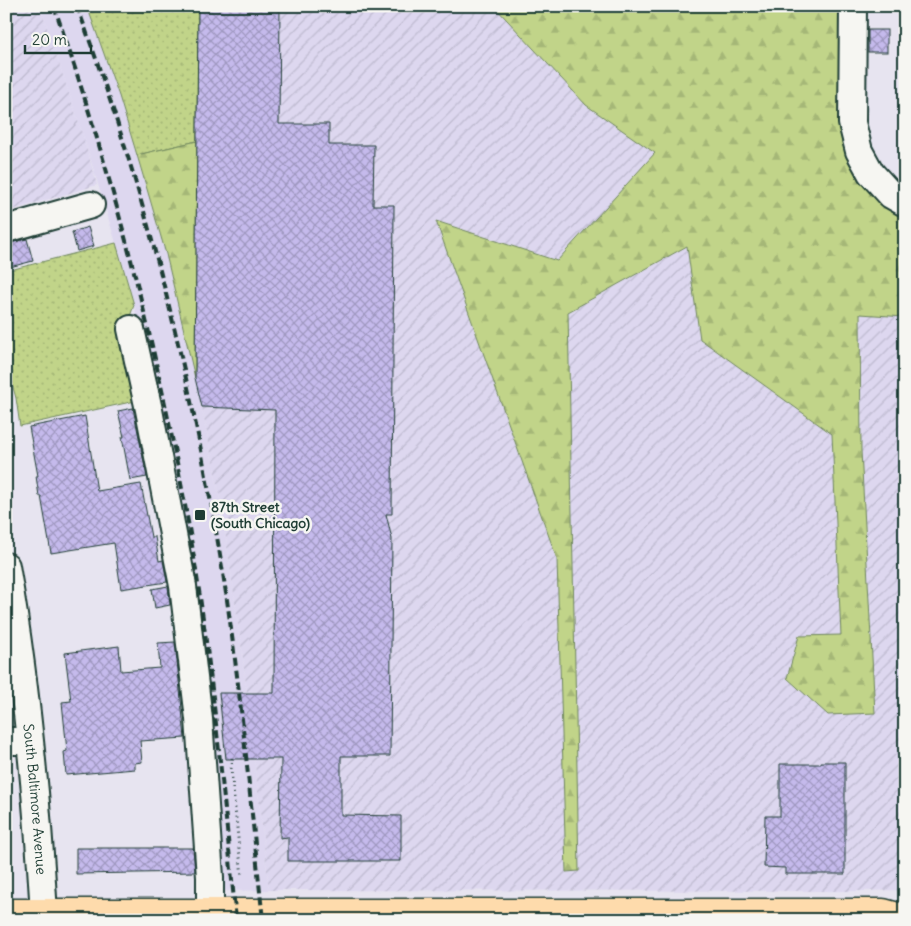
<svg xmlns="http://www.w3.org/2000/svg" width="911" height="926" viewBox="0 0 911 926" font-family="Delius,sans-serif">
<style>
.built{fill:#ddd7ef}
.industrial{fill:url(#industrial-furrows)}
.grass{fill:url(#grass-dots);stroke:#70885e}
.forest{fill:url(#forest-firs);stroke:#70885e}
.building{fill:url(#building-cross-hatch);stroke:#1f3d34}
.lines{fill:none;stroke-linecap:round;stroke-linejoin:round}
.minor-casing{stroke:#1f3d34;stroke-width:30}
.major-casing{stroke:#1f3d34;stroke-width:31}
.path{stroke:#1f3d34;stroke-width:3;stroke-dasharray:1 4;stroke-linecap:butt}
.minor{stroke:#f6f6f2;stroke-width:26}
.major{stroke:#fedbac;stroke-width:28}
.rail{stroke:#1f3d34;stroke-width:4;stroke-dasharray:8 4;stroke-linecap:butt}
.poi-dot{fill:#1f3d34;stroke:#f6f6f2;stroke-width:2}
.labels{text-anchor:middle;dominant-baseline:central;stroke-width:5;stroke-linejoin:round;paint-order:stroke}
.poi-label{font-size:14px;font-weight:bold;fill:#1f3d34;stroke:#f6f6f2;text-anchor:start}
.street-label{font-size:14px;fill:#1f3d34;stroke:#f6f6f2}
</style>
<defs>
<pattern id="industrial-furrows" width="10" height="10" patternUnits="userSpaceOnUse" patternTransform="scale(1.25)"><rect width="10" height="10" fill="#ddd7ef"/><path d="M-1 1l2-2M0 10L10 0M9 11l2-2" fill="none" stroke="#bdb9ce"/></pattern>
<pattern id="grass-dots" width="8" height="8" patternUnits="userSpaceOnUse" patternTransform="scale(1.25)"><rect width="8" height="8" fill="#c1d489"/><path d="M2 2h.1M6 6h.1" fill="none" stroke="#a5b777" stroke-width="1.8" stroke-linecap="round"/></pattern>
<pattern id="forest-firs" width="22" height="20" patternUnits="userSpaceOnUse" patternTransform="scale(1.25)"><rect width="22" height="20" fill="#c1d489"/><path d="M5 1l3.5 6h-7zM16 11l3.5 6h-7z" fill="#a5b777"/></pattern>
<pattern id="building-cross-hatch" width="8" height="8" patternUnits="userSpaceOnUse" patternTransform="scale(1.25)"><rect width="8" height="8" fill="#c5baec"/><path d="M0 0l8 8M0 8l8-8" fill="none" stroke="#9f98c0"/></pattern>
</defs>
<rect width="100%" height="100%" fill="#e7e4f0"/>
<filter id="ink" filterUnits="userSpaceOnUse"><feTurbulence type="fractalNoise" baseFrequency=".02" numOctaves="2"/><feDisplacementMap in="SourceGraphic" scale="10" xChannelSelector="R" yChannelSelector="G"/><feConvolveMatrix kernelMatrix="1 2 1 2 8 2 1 2 1" color-interpolation-filters="sRGB"/></filter>
<g filter="url(#ink)">
<path class="built" d="M40,6H87L119,96L166,254L202,407L222,510L243,658L269,890L221,891L147,363L134,305L116,243L84,139Z"/>
<g class="industrial">
<path d="M6,6H40L84,139L97,185L6,212Z"/>
<path d="M87,6H853L852,123L905,203V890L859,891L269,890L243,658L222,510L202,407L179,305L148,193L119,96Z"/>
</g>
<g class="grass">
<path d="M87,6H198L197,141L137,155L119,96Z"/>
<path d="M116,243L134,305L124,333L140,400L20,426L16,398L6,363V271Z"/>
</g>
<g class="forest">
<path d="M494,6H843V107L905,212V317L860,314L861,451L875,713L828,715L787,678L799,636L841,635L832,434L700,339L687,246L568,312L579,871L566,872L557,559L436,221L557,261L655,153L586,105Z"/>
<path d="M197,141L195,378L166,254L137,155Z"/>
</g>
<g class="building">
<path d="M198,6H280L279,124H329V145H374L373,205H394L392,514H386L392,539L390,756H341V815L401,816V861H288V837L280,838L281,759H226L219,693H274L275,410L202,407L195,378Z"/>
<rect x="868" y="30" width="19" height="22"/>
<path d="M88,227L94,246L77,251L72,232Z"/>
<path d="M27,239L33,261L6,268V244Z"/>
<path d="M133,408L147,477L130,480L122,437H124L118,411Z"/>
<path d="M85,416L97,491L141,484L151,537H155L159,561L163,560L167,582L121,589L114,543L51,553L41,496H39L36,476H38L29,427Z"/>
<path d="M168,586L170,605L155,608L152,589Z"/>
<path d="M175,642L185,738L140,741L142,762L135,763V769L66,775L64,752L67,751L62,702L71,701L65,653L119,646L121,671L160,668L158,643Z"/>
<path d="M821,762H845V874H785V868L764,867L765,816H780V764H821Z"/>
<path d="M76,848H193L195,872L76,874Z"/>
</g>
<g class="lines">
<g class="minor-casing">
<g id="minor">
<path d="M853,6L852,123L859,151L871,173L891,195L905,203"/>
<path d="M6,229L91,205"/>
<path d="M131,329L149,410L183,586L199,719L210,877V913"/>
<path id="s1" d="M6,566C26,680 37,797 44,913"/>
<path d="M6,741H29"/>
</g>
</g>
<g class="major-casing">
<path id="major" d="M6,913H883L905,919"/>
</g>
<path class="path" d="M232,758L231,769L242,877"/>
<use href="#minor" class="minor"/>
<use href="#major" class="major"/>
<g class="rail">
<path d="M54,6C111,169 154,336 185,505C210,642 222,781 236,920"/>
<path d="M77,6C141,178 186,356 217,537C239,664 249,792 263,920"/>
</g>
</g>
</g>
<rect class="poi-dot" x="194" y="509" width="12" height="12" rx="2.5"/>
<g class="labels">
<g class="poi-label">
<text x="211" y="507">87th Street<tspan x="211" dy="16">(South Chicago)</tspan></text>
</g>
<g class="street-label">
<text stroke="none"><textPath href="#s1" startOffset="235">South Baltimore Avenue</textPath></text>
</g>
</g>
<rect width="911" height="926" fill="none" stroke="#f6f6f2" stroke-width="25"/>
<rect x="12" y="12" width="886" height="901" fill="none" stroke="#1f3d34" stroke-width="2" filter="url(#ink)"/>
<path d="M25 45v8h66v-8" fill="none" stroke="#1f3d34" stroke-width="2.5"/>
<text x="32" y="45" font-size="15" fill="#1f3d34" stroke="#f6f6f2" stroke-width="4" paint-order="stroke">20 m</text>
</svg>
